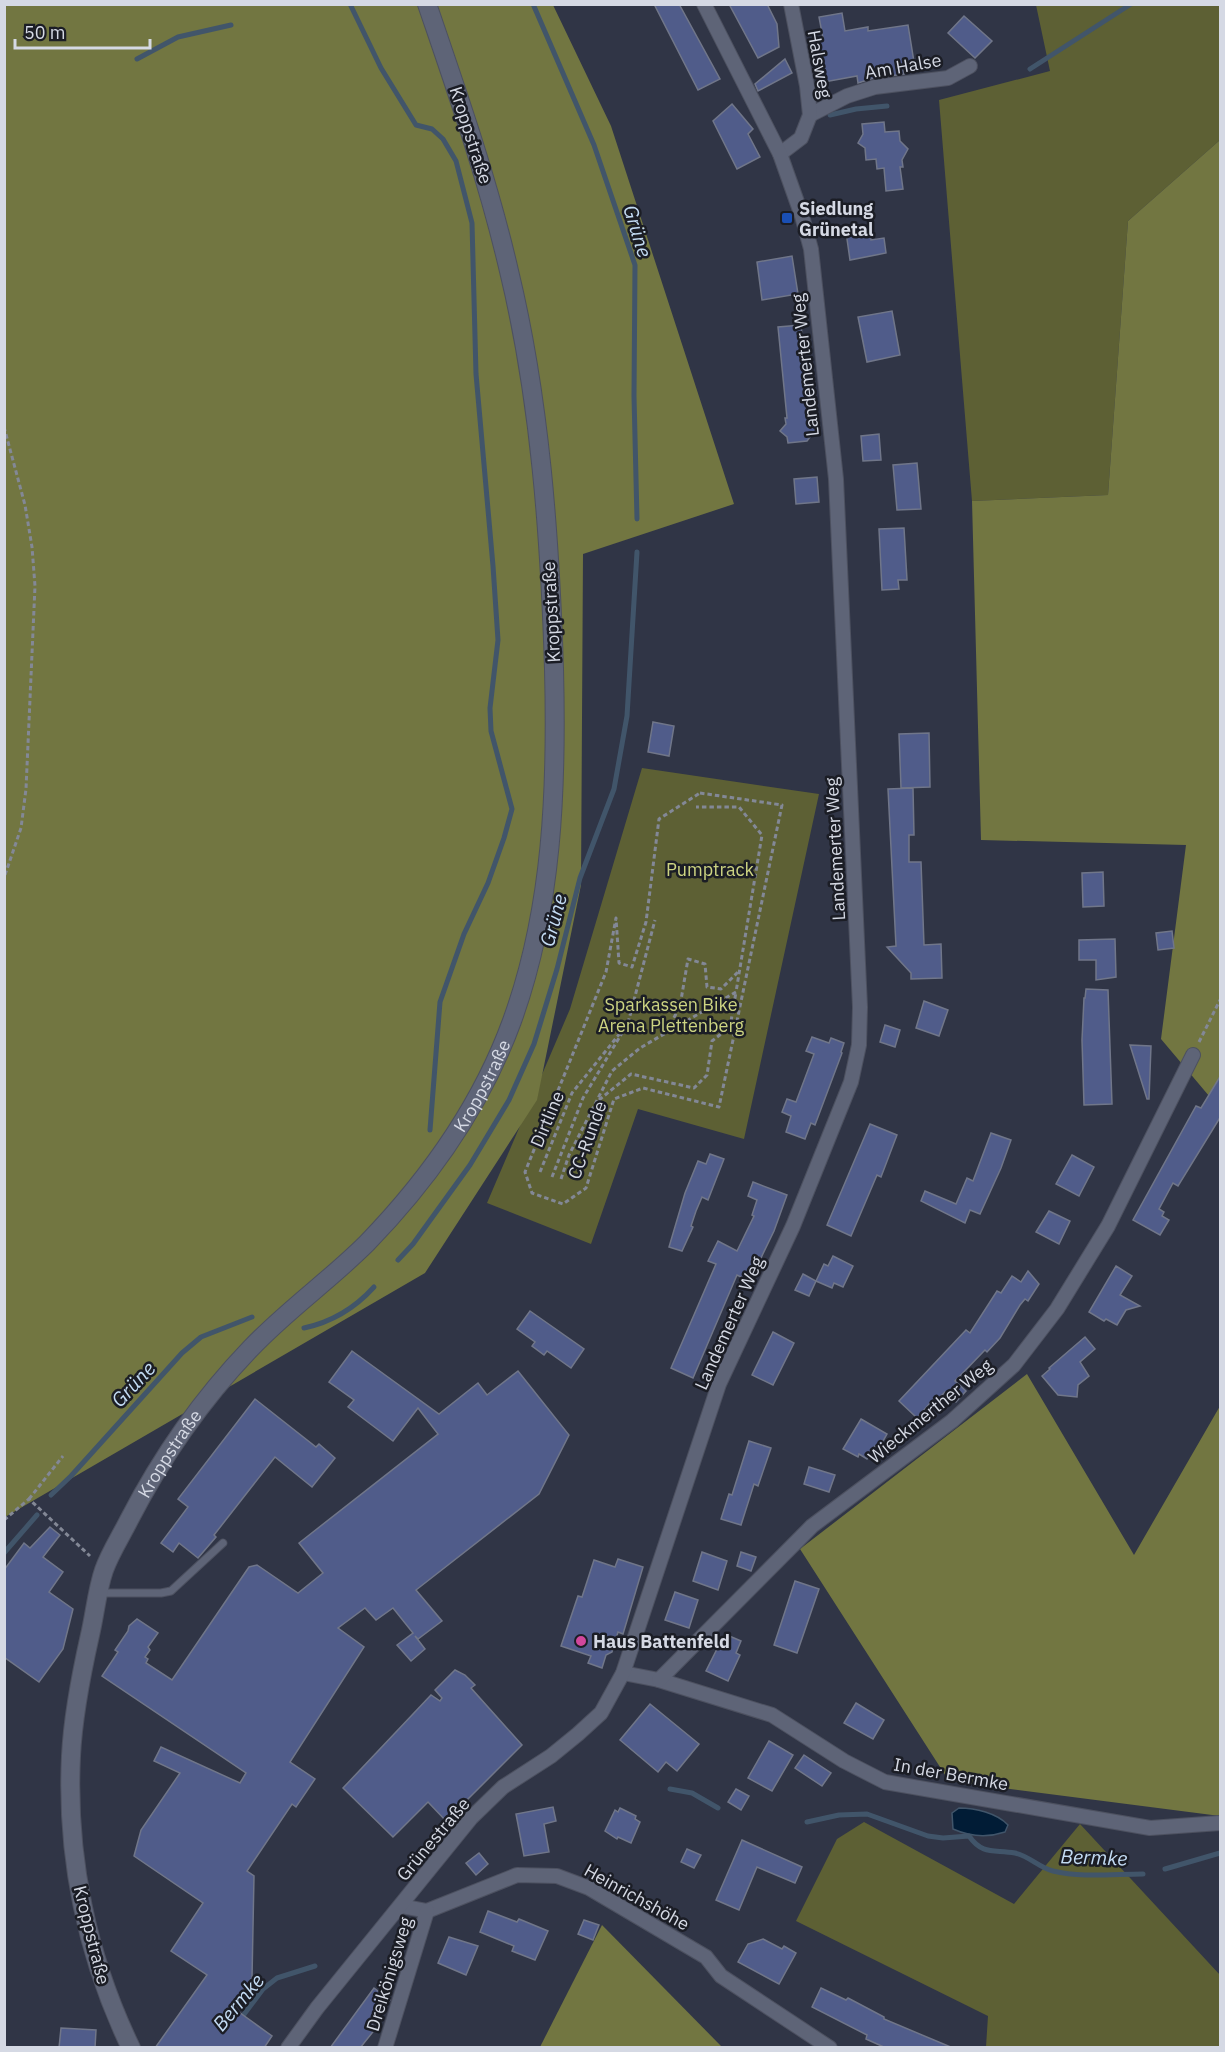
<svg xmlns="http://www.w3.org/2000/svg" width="1225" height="2052" viewBox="0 0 1225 2052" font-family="'IBM Plex Sans',sans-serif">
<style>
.green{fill:#5d6034}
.forest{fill:#727641}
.water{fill:#011c36;stroke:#41556a;stroke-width:1.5}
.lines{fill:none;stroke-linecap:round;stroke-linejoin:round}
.stream{stroke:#41556a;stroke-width:5}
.building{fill:#505c8a;stroke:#707689;stroke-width:1.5}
.lane-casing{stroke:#4d5160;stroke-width:9}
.street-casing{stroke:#4d5160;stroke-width:16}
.secondary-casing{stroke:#4d5160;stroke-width:20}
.path{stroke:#838896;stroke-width:3;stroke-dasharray:4.5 3;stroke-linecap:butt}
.lane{stroke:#5e6477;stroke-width:7}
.street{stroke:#5e6477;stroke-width:14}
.secondary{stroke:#5e6477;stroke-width:18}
.transit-dot{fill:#1a4fb4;stroke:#1b1d25;stroke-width:2}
.hotel-dot{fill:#d1479c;stroke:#1b1d25;stroke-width:2}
.labels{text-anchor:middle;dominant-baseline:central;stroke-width:5;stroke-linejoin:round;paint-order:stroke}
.street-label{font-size:18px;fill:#d5d9e4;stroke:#1b1d25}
.poi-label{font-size:18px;font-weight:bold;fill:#d5d9e4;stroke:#1b1d25;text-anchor:start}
.park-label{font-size:18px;fill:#cdd482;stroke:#1b1d25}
.water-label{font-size:20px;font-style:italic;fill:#c3dbf3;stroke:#1b1d25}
</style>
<rect width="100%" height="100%" fill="#303546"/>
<g class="green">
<path d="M1036,5H1220V140L1128,221L1108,495L972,501L939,100L1050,71Z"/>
<path d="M642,768L819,794L744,1139L638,1109L591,1244L487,1203L570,1009Z"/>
<path d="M864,1822L1014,1904L1080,1824L1220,1975V2047H986L988,2016L796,1921L837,1839Z"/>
</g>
<g class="forest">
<path d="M5,5H553L611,126L734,504L583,554L581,885L537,1100L425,1273L5,1517Z"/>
<path d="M1220,140V1109L1161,1039L1186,845L981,840L972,501L1108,495L1128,221Z"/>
<path d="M1027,1374L1134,1555L1220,1406V1816L949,1781L800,1549Z"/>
<path d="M602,1925L722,2047H540Z"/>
</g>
<path class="water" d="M959,1808C975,1808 997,1813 1008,1825L1005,1832C987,1838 971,1837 953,1829L952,1813Z"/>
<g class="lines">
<g class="stream">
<path d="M350,4L381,68L416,125L432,129L443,139L456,161L472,223L476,374L493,566L498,640L490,708L491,731L512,809L504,838L488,883L464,934L440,1002L430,1130"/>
<path d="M533,4L594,145L635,265L634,396L637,519"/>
<path d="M137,59L178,37L231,25"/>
<path d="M1030,69L1131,4"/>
<path d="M830,115L856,109L887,106"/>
<path d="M398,1260L413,1244L470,1165L509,1100L534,1044L557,969L580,878L614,789L627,716L637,552"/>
<path d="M304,1328C332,1322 355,1308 374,1287"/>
<path d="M51,1495L71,1476L182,1353L201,1337L252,1317"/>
<path d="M4,1553L37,1515"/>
<path d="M670,1789L692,1793L718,1808"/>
<path d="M807,1822L839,1815L867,1814L928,1836L943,1838L969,1836C983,1856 995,1849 1015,1853C1029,1856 1040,1868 1053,1871C1081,1878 1114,1874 1143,1874"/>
<path d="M1165,1869L1220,1853"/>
<path d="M239,2021L263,1989L277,1978L315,1966"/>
</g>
</g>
<g class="building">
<path d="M654,4H679L720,79L698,90Z"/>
<path d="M729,4H767L777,24L779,47L758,58Z"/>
<path d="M842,13L845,31L868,27V31L908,25L914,62L902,64L904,74L874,78L858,83L857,76L819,83L815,61H820L816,39L823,38L819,17Z"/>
<path d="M964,16L992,41L975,58L948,33Z"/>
<path d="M785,59L792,73L758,91L755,84Z"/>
<path d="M732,104L753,129L748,134L760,157L737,169L713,121Z"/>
<path d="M884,122L885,132L899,131L900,141L908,149L902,160L903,167H900L903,189L886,191L884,168L877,169L876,159L866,160L865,148L858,143L863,134L862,124Z"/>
<path d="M870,229L871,240L884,238L886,253L850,260L846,232Z"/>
<path d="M792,256L798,294L762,300L757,262Z"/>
<path d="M892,311L900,355L867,362L858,317Z"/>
<path d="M801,325L810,415H816L818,432L813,433L807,441L788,443L787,437L780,431L786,424L785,418H787L778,327Z"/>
<path d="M879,434L881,460L863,461L861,436Z"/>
<path d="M917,463L921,509L897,510L893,465Z"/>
<path d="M817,477L819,502L796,504L794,479Z"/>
<path d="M904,528L907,580H898L899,589L882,590L879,529Z"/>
<path d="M653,722L674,726L669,756L648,752Z"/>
<path d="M929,733L930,787L901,788L899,734Z"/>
<path d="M913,788L914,835H909V862H921L924,945L941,944L942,978L911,979V973L887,947L896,946L888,789Z"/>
<path d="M1103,872L1104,906L1083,907L1082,873Z"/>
<path d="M1172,931L1174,948L1158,950L1156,933Z"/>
<path d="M1115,939L1116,977L1096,980V960H1079V940Z"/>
<path d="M1086,989L1108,990L1112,1104L1084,1105L1082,1040L1084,998H1085Z"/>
<path d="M924,1001L948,1010L939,1036L916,1028Z"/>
<path d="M885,1025L900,1030L895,1047L880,1042Z"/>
<path d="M812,1037L829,1043L831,1038L844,1043L841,1052L842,1053L815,1125L811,1123L805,1139L786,1132L791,1116L782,1112L787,1099L796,1102L814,1054L806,1051Z"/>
<path d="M1130,1045L1151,1046L1149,1099H1147Z"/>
<path d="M1221,1075V1116L1178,1186L1173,1183L1159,1209L1164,1212L1162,1216L1169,1220L1160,1235L1133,1220L1196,1106L1201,1108Z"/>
<path d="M870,1124L897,1135L881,1177L877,1175L851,1236L827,1225Z"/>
<path d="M991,1133L1011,1140L1001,1168L980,1214L970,1210L965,1223L921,1201L925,1191L956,1204L967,1178L973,1181Z"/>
<path d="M710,1154L724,1159L708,1200L702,1197L696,1211L691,1226L693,1227L682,1251L669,1247L685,1193L698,1161L706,1164Z"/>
<path d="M1072,1155L1094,1167L1079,1196L1056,1184Z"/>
<path d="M753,1182L787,1195L774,1231L759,1262L755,1260L745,1279L737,1275L693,1378L671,1368L716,1264L708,1261L718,1241L737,1251L754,1216L752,1215L757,1200L748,1196Z"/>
<path d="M1049,1211L1070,1221L1059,1244L1036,1232Z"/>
<path d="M833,1256L853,1266L843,1287L834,1283L832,1288L816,1281L824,1264L828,1266Z"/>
<path d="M1116,1266L1132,1276L1120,1295L1140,1306L1126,1310L1117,1325L1106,1319L1104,1321L1089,1312Z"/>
<path d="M1028,1271L1039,1284L1028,1301L1025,1299L1020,1305L1000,1338L987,1352L985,1350L955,1381L966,1391L956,1402L945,1392L932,1405L930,1403L917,1418L899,1401L966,1330L970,1333L997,1291L1001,1293L1012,1276L1021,1282Z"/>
<path d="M803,1274L816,1281L809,1296L795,1290Z"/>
<path d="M530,1311L584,1349L571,1368L547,1351L544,1355L532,1346L535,1342L517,1329Z"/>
<path d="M773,1332L794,1343L773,1385L752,1375Z"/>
<path d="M1085,1337L1095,1349L1080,1362L1089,1376L1078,1385L1077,1397L1058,1395L1042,1376L1050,1369L1049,1368Z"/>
<path d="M352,1351L439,1414L478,1383L487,1395L518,1371L569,1435L539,1494L416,1590L442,1621L418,1639L415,1636L425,1649L411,1661L397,1645L413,1633L393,1608L376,1620L365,1608L338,1628L364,1647L290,1762L315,1779L296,1807L292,1804L247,1871L254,1876L252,1978L232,2007L272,2036L264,2048H155L207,1975L171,1951L203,1903L134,1856L141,1830L180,1773L154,1761L161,1747L240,1783L246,1773L102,1676L118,1652L115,1650L128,1631L129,1626L137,1619L158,1633L148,1647L150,1650L145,1657L148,1659L146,1663L172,1680L249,1567L257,1565L298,1593L323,1573L299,1543L438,1434L418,1408L393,1441L348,1407L354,1400L329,1382Z"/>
<path d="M255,1399L316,1447L319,1444L335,1458L312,1487L275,1457L214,1535L216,1537L198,1558L179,1543L173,1552L161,1543L188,1507L178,1499Z"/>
<path d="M861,1419L887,1434L879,1448L875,1446L867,1459L859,1454L858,1457L843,1449Z"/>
<path d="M749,1441L771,1448L758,1486L754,1484L741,1525L721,1519L729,1494L732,1495Z"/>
<path d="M809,1467L835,1475L829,1492L804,1484Z"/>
<path d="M50,1527L60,1535L43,1557L63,1572L49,1592L73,1609L63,1649L39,1682L4,1657V1570L24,1543L30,1548Z"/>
<path d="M702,1552L727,1561L718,1590L693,1581Z"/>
<path d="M741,1552L756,1557L751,1571L737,1566Z"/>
<path d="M618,1559L643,1567L623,1634L618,1632L612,1652L606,1655L602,1668L588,1663L591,1656L561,1646L578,1596L582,1597L594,1560L615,1567Z"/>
<path d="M795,1581L819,1589L797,1653L774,1645Z"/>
<path d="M675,1592L698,1600L689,1628L665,1620Z"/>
<path d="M727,1635L741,1641L736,1653L740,1655L728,1681L706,1671L719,1645L722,1646Z"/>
<path d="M455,1670L465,1675L475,1685L471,1688L522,1745L446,1821L428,1802L393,1837L343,1788L431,1695L440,1701L442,1698L435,1690Z"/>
<path d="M856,1703L884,1720L873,1739L844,1723Z"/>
<path d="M650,1704L699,1744L677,1771L666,1762L658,1772L620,1740Z"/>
<path d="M769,1741L793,1755L772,1791L748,1778Z"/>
<path d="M804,1755L831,1773L822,1786L795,1768Z"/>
<path d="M736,1789L749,1796L741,1810L728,1802Z"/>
<path d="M553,1807L556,1821L544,1824L549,1852L524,1856L516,1814Z"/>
<path d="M620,1808L636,1816L635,1819L640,1822L631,1843L618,1837L617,1839L605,1831L615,1810L618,1812Z"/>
<path d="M742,1840L802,1867L795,1883L757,1867L739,1910L716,1900Z"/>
<path d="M687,1849L701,1855L694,1868L681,1862Z"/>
<path d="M479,1853L488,1864L476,1875L466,1863Z"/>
<path d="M488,1911L517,1922L519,1919L548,1931L535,1960L512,1951L514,1946L480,1932Z"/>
<path d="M584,1920L599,1925L593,1940L578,1934Z"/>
<path d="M449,1937L478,1946L466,1975L438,1963Z"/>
<path d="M763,1939L782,1949L784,1946L796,1953L779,1984L738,1962L748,1944Z"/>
<path d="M374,1988L390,2000L372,2025L376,2028L360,2048H330Z"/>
<path d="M821,1988L846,2000L848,1998L884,2017V2019L953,2048H886L866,2039L867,2035L812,2007Z"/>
<path d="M61,2028L96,2030L95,2048H59Z"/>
</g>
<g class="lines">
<g class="lane-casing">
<path id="lane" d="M99,1593H161L171,1591L223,1543"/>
</g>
<g class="street-casing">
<g id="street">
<path d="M810,115L847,96L875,87L948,78L970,66"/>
<path d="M780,154L801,138L810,115L807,86L791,4"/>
<path d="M623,1673L659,1680L772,1715L844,1761L885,1782L1150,1828L1220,1823"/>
<path d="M659,1680L812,1526L952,1421L1014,1365L1057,1309L1108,1226L1193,1055"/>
<path d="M401,1906L427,1911L517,1875L557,1876L589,1888L706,1957L721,1976L830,2048"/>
<path d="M288,2048L317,2008L471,1818L503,1787L551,1756L578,1734L601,1713L623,1673L719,1384L793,1226L851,1082L859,1045L860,1007L836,479L811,249L802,216L780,154L704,4"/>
<path d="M385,2048L427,1911"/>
</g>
</g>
<g class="secondary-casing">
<g id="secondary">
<path id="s1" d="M131,2048C87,1957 66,1857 71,1756C73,1715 81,1675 90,1635C95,1614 97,1590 104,1570C110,1553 121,1536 129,1520C162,1456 202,1399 251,1348C287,1310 330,1280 367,1243C429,1179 481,1106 512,1021C553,908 557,787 554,669C550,537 540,399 509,271C488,180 457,92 427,4"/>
</g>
</g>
<g class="path">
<path d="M4,427L25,505L32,547L35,586L26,789L21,828L4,878"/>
<path d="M700,793L782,805L719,1107L643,1088L614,1099L586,1188L563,1204L532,1193L525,1172L606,972L616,918L619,963L632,967L646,922L659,819Z"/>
<path d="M667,1031L680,1006L688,959L705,964L707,987L721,989L738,972"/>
<path d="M1199,1042L1220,1000"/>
<path d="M599,1100L631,1074L694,1088L707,1075L712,1041L730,1027L736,992"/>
<path d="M540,1172L572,1093L621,1032"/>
<path d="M552,1177L583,1098L628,1023L655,920"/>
<path d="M561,1179L569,1155L612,1071L640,1048L736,992L762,835L739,807H696"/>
<path d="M29,1499L63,1456"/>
<path d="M4,1520L29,1499L90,1556"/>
</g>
<use href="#lane" class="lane"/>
<use href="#street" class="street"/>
<use href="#secondary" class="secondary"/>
</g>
<rect class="transit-dot" x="781" y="212" width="12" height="12" rx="3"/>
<circle class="hotel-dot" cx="581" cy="1641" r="6"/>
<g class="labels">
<g class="street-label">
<text transform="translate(820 64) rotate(80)">Halsweg</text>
<text transform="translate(903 66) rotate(-10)">Am Halse</text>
<text transform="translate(471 135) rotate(72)">Kroppstraße</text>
<text transform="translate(805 365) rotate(-96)">Landemerter Weg</text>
<text transform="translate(551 612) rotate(-93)">Kroppstraße</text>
<text transform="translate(835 849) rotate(-93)">Landemerter Weg</text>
<text stroke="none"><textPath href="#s1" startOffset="1110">Kroppstraße</textPath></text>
<text transform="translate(547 1119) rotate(-67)">Dirtline</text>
<text transform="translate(587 1140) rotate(-70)">CC-Runde</text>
<text transform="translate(729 1323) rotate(-66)">Landemerter Weg</text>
<text transform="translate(930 1411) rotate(-39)">Wieckmerther Weg</text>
<text stroke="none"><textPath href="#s1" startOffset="624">Kroppstraße</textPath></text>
<text transform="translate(951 1774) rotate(10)">In der Bermke</text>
<text transform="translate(433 1839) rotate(-50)">Grünestraße</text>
<text transform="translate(637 1897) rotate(29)">Heinrichshöhe</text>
<text transform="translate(92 1935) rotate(76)">Kroppstraße</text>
<text transform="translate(389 1974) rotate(-73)">Dreikönigsweg</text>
</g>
<g class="poi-label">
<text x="799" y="208">Siedlung<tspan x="799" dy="21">Grünetal</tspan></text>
<text x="593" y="1641">Haus Battenfeld</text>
</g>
<g class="park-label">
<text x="710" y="869">Pumptrack</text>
<text x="671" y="1004">Sparkassen Bike<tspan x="671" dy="21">Arena Plettenberg</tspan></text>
</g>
<g class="water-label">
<text transform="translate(638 231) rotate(73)">Grüne</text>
<text transform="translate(553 920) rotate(-75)">Grüne</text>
<text transform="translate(133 1384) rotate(-47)">Grüne</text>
<text transform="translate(1094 1857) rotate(2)">Bermke</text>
<text transform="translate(238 2002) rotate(-50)">Bermke</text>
</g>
</g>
<rect width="1225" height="2052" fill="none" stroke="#d5d9e4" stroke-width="12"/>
<path d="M15 39v9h135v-9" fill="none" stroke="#d5d9e4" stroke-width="3"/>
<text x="24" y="39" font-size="18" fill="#d5d9e4" stroke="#1b1d25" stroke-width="4.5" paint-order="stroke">50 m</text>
</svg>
